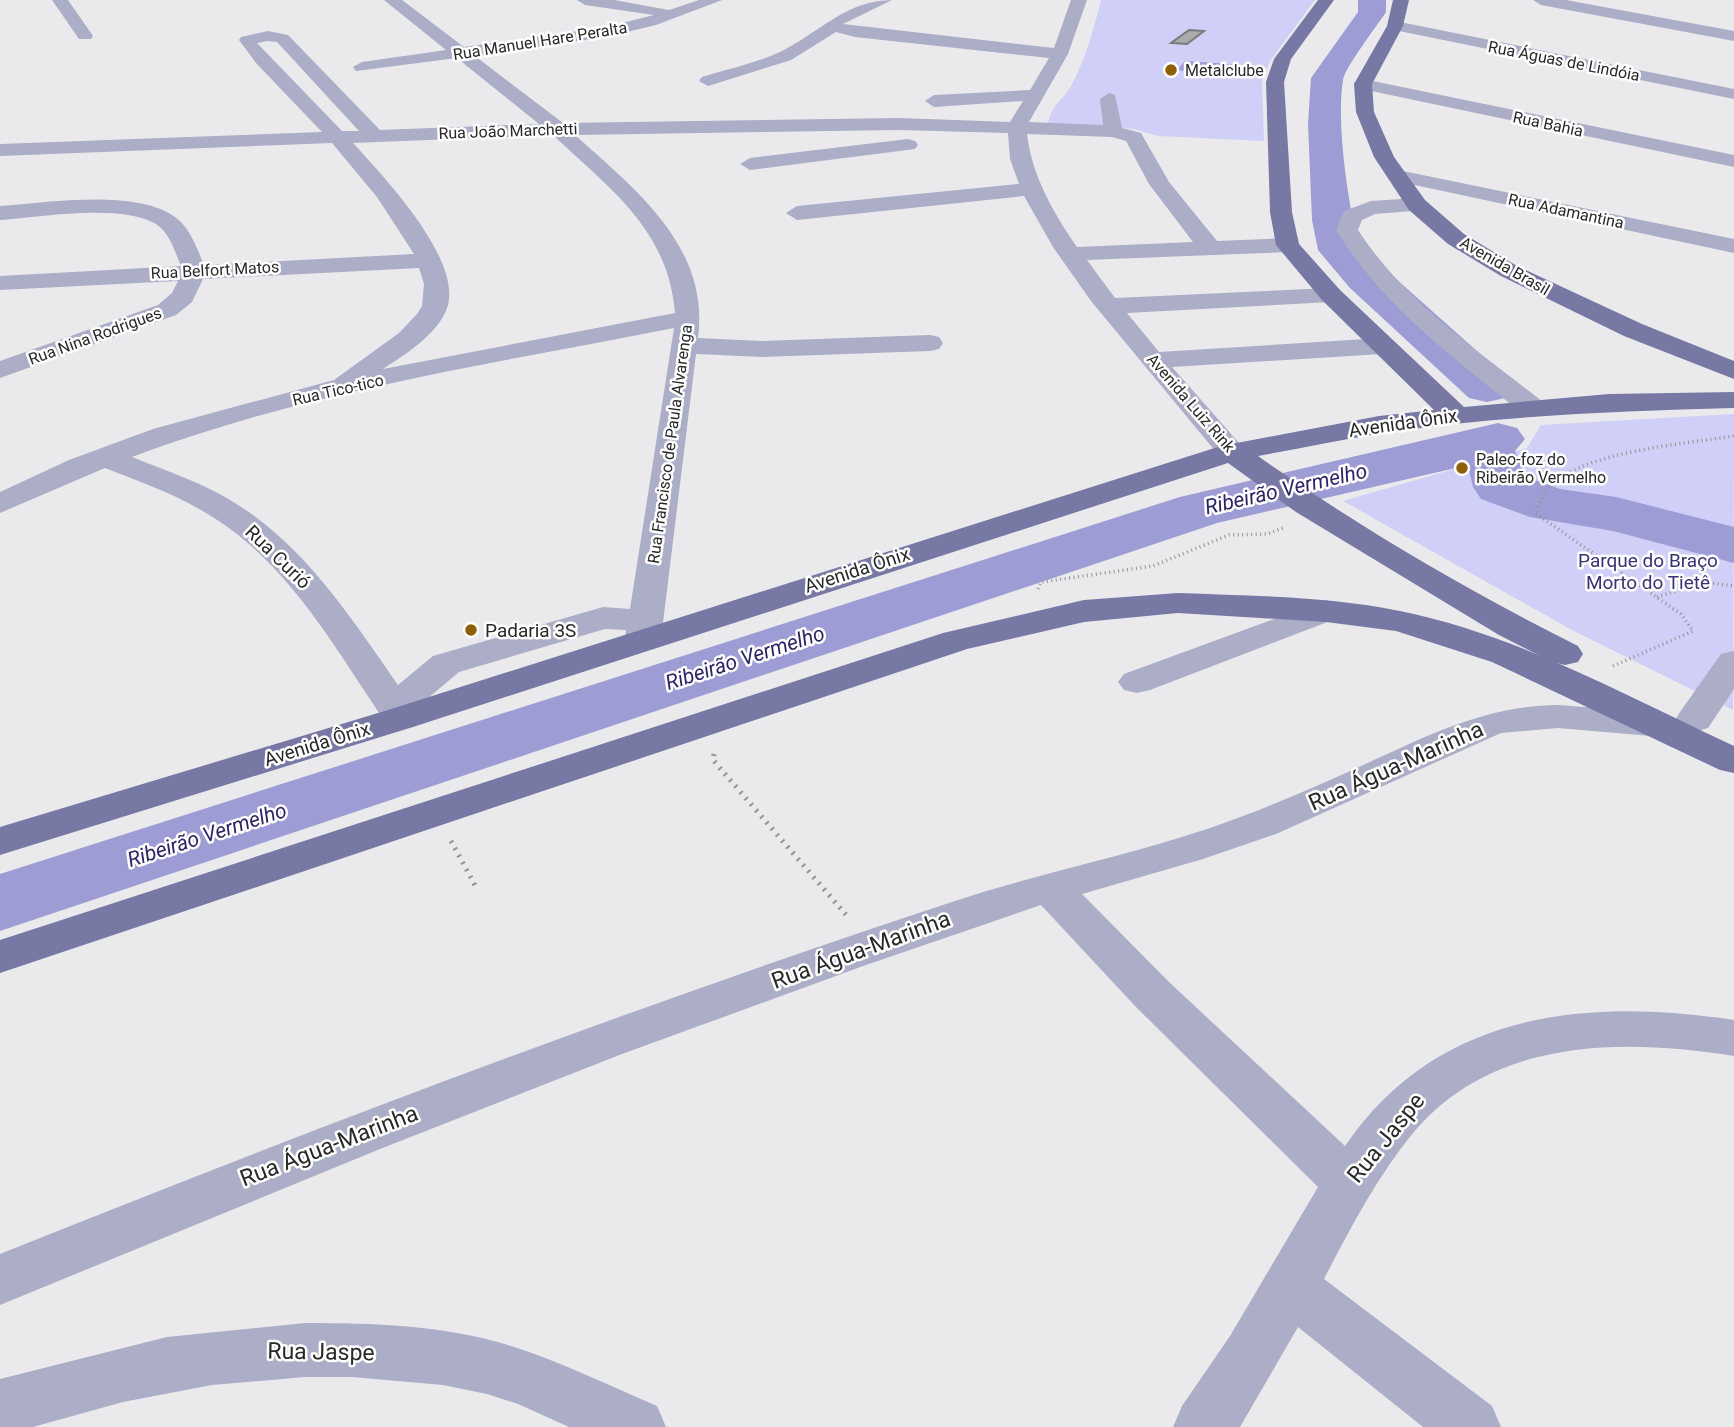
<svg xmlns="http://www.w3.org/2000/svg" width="1734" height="1427" viewBox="0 0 1734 1427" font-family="Roboto,sans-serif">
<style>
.green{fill:#cfcff7}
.water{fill:#9d9cd4}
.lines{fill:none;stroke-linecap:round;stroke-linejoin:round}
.river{fill:#9d9cd4;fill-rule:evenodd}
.building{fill:#ababae;stroke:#7a7a7d;stroke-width:2}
.path-far1{stroke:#949496;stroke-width:3.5;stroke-dasharray:1 3.5;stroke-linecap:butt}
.path{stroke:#949496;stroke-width:5;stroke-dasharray:2 6;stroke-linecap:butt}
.minor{fill:#acadc6;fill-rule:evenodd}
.major{fill:#7878a5;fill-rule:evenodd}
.poi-dot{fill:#8e5f07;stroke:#fff;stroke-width:2.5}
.labels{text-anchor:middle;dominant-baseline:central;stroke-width:5;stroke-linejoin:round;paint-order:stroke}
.far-street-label{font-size:16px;fill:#29292a;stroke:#fff}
.far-poi-label{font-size:16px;fill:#29292a;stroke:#fff;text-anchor:start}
.street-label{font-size:19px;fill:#29292a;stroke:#fff}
.park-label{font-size:19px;fill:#393275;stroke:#fff}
.poi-label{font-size:19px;fill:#29292a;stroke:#fff;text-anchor:start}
.water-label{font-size:21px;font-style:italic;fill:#2d2466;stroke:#fff}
.near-street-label{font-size:23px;fill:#29292a;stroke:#fff}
</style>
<rect width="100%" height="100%" fill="#eaeaed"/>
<g class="green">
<path d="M1101,0H1315L1270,61L1262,79L1264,141L1158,136L1134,129L1048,123C1054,101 1062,102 1071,86C1085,60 1094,29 1101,0Z"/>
<path d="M1734,414L1733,710L1570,629L1343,501L1527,448L1541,425Z"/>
</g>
<path class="water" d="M1185,61L1246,65L1244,76L1177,70Z"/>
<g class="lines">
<g class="river">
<path d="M1358,0H1386V12C1377,26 1345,67 1343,80C1336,122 1348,205 1359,246L1505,376L1512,387L1505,398L1487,402L1469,398L1350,288L1318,250L1312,220L1308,124L1311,78L1358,12Z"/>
<path d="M1498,423L1517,428L1525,439L1515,451L1526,477L1560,489L1616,497L1734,527V563L1613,531L1530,517L1481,499L1473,487L1469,470L1460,467L1217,523L0,931V874L1180,497Z"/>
</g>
</g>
<path class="building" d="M1189,30L1204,31L1187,44L1171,43Z"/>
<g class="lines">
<g class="path-far1">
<path d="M1038,589L1041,582L1153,566L1229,535L1267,534L1283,528"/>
<path d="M1657,597L1704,582L1734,586"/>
<path d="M680,662L706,689"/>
<path d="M1613,666L1693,631L1681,614L1535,513C1539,506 1542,495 1547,489C1581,451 1685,444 1734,436"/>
</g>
<g class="path">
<path d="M714,754L713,760L847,916"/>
<path d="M451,841L476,887"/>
</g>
<g class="minor">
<path d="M52,0H68L93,36L91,39H79Z"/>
<path d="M384,0H402L464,47L606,27L654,15L585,5L577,0H614L669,10L699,0H722L656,25L606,37L475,56L563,123L899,118L1010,122L1023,101L934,107L925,101L934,95L1030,90L1049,58L855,37L836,32L791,60L708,86L699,81L702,77C727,69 756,63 780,52C819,33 846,0 892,0L843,24L1054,48L1071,0H1087L1068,54L1029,122L1103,125L1100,99L1109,93L1115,95L1122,128L1141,133L1169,182L1217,241L1288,238L1296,240L1300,245L1296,250L1288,252L1087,260L1115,298L1331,288L1340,290L1343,295L1340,300L1331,302L1127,313L1159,352L1382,338L1391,340L1395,346L1391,352L1382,354L1172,367L1247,452L1243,458L1232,461L1221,458L1091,301L1053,247L1024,196L797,220L786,213L797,206L1019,184L1010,159L1008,133L899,130L575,135C636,190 710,247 698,338L762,341L930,335L939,337L943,343L939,349L930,351L762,357L696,354L661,639L656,647L643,650L630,647L625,639L626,630L605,629L459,672L415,709L421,718L416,726L402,730L388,726C337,652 291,565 211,516C178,495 141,482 105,468L0,513V492L69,460L153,429L334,380L399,333L417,314L422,306L424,284L419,268L203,279L192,302L176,315L0,378V361L158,305L172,293L178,281L0,290V276L181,266C175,252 170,233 156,224C122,203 40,217 0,220V206C47,203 131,189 172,215C189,225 197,248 204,265L414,254L377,197L332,143L0,156V144L322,132L256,63L239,40L241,37L268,31L288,35L380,130L539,124L457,58L356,71L353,67L362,62L446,50ZM268,41L277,42L359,131H342L257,43ZM1027,134L1112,137L1126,141L1149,184L1193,242L1077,247C1053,212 1032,176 1027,134ZM553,135C610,189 668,229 675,313L383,369C406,354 440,333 448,305C460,257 384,177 353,143ZM674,328L630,609L603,607L433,656L398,685C352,619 305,546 235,503C203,483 167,471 132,457C306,391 492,364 674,328Z"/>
<path d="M1533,0H1566L1734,31V41L1541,5Z"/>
<path d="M1395,21L1734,89V99L1389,29L1387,26Z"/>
<path d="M1363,79L1734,155V167L1357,88L1354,84L1357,80Z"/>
<path d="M908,139L915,141L918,145L915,149L750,170L740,164L750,158Z"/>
<path d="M1398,170L1734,239V253L1391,180L1388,176Z"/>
<path d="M1417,198L1428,205L1425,210L1375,214L1362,220L1358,230C1405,302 1477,350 1543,402L1547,408L1543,414L1533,417L1523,414C1454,358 1383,307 1336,230L1344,211L1371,201Z"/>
<path d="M1326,600L1338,604L1344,611L1338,618L1150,690L1137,693L1124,690L1118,682L1124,674Z"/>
<path d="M1734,651V689L1708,728L1694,732L1680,728L1675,720L1680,712L1721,654Z"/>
<path d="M1558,705L1651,712L1665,716L1670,724L1665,732L1651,736L1558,728L1501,733L1276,834L1203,859L1082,894L1169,982L1345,1146C1436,1012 1586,997 1734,1020V1056C1621,1038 1493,1038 1413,1133C1377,1177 1350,1229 1324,1279L1492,1406L1501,1427H1423L1298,1327L1240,1427H1173L1182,1406L1230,1336L1318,1187L1135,1006L1041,905L866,965L622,1054L380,1149L0,1305V1254C314,1128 630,1008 952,902C1036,874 1123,857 1207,829C1260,811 1311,789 1361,766C1427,736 1484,706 1558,705Z"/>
<path d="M305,1323C373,1323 442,1325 508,1345C559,1361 608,1385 657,1406L666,1427H569L518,1404L487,1394L443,1385L352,1377H305L212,1385L123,1402L33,1427H0V1379L167,1337Z"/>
</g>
<g class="major">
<path d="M1318,0H1334L1291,59L1284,82L1292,212L1299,244L1340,290L1464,407L1609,394L1734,392V408C1615,411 1496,416 1378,434C1338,440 1298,449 1258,456C1359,527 1468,591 1578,646L1583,654L1578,662L1565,665L1552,662L1499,635L1296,512L1228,463L416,726L0,855V827L388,710L1221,446L1379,416L1434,410L1322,300L1276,245L1270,212L1266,82L1274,59Z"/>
<path d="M1393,0H1409L1403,26L1372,84L1374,112L1394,157L1425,200L1464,234L1517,266L1642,324L1734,361V379L1624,336L1501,276L1448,244L1409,210L1374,157L1356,112L1354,84L1387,26Z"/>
<path d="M1178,593C1252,596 1328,596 1400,611C1518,635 1626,696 1734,746V773L1720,770L1492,662L1396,631L1326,622L1178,613L1084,622L967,649L0,973V940L943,633L1084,600Z"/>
</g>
</g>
<g class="poi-dot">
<circle cx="1171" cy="70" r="7"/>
<circle cx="1462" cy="468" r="7"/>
<circle cx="471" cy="630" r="7"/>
</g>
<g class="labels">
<g class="far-street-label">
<text transform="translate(540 41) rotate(-9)">Rua Manuel Hare Peralta</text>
<text transform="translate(1564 61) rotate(11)">Rua Águas de Lindóia</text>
<text transform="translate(1548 124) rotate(12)">Rua Bahia</text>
<text transform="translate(508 131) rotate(-2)">Rua João Marchetti</text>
<text transform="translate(1566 211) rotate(12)">Rua Adamantina</text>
<text transform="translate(1505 266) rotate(30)">Avenida Brasil</text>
<text transform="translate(215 270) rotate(-3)">Rua Belfort Matos</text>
<text transform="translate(95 336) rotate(-20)">Rua Nina Rodrigues</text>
<text transform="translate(338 390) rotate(-13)">Rua Tico-tico</text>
<text transform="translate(1191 403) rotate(49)">Avenida Luiz Rink</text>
<text transform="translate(670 444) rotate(-82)">Rua Francisco de Paula Alvarenga</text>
</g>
<g class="far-poi-label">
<text x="1185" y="70">Metalclube</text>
<text x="1476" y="459">Paleo-foz do<tspan x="1476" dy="18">Ribeirão Vermelho</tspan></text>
</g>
<g class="street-label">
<text transform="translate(1403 423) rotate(-8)">Avenida Ônix</text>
<text transform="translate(278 557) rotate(44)">Rua Curió</text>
<text transform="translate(857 570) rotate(-18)">Avenida Ônix</text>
<text transform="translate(317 744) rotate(-17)">Avenida Ônix</text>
</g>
<g class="park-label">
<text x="1648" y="560">Parque do Braço<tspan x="1648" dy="22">Morto do Tietê</tspan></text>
</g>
<g class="poi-label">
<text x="485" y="630">Padaria 3S</text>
</g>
<g class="water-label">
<text transform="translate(1286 489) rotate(-13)">Ribeirão Vermelho</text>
<text transform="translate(745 658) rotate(-18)">Ribeirão Vermelho</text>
<text transform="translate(207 835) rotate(-18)">Ribeirão Vermelho</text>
</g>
<g class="near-street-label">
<text transform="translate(1396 766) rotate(-24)">Rua Água-Marinha</text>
<text transform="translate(861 950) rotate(-20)">Rua Água-Marinha</text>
<text transform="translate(1386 1138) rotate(-51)">Rua Jaspe</text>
<text transform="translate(329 1146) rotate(-21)">Rua Água-Marinha</text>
<text transform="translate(321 1352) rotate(1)">Rua Jaspe</text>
</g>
</g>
</svg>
